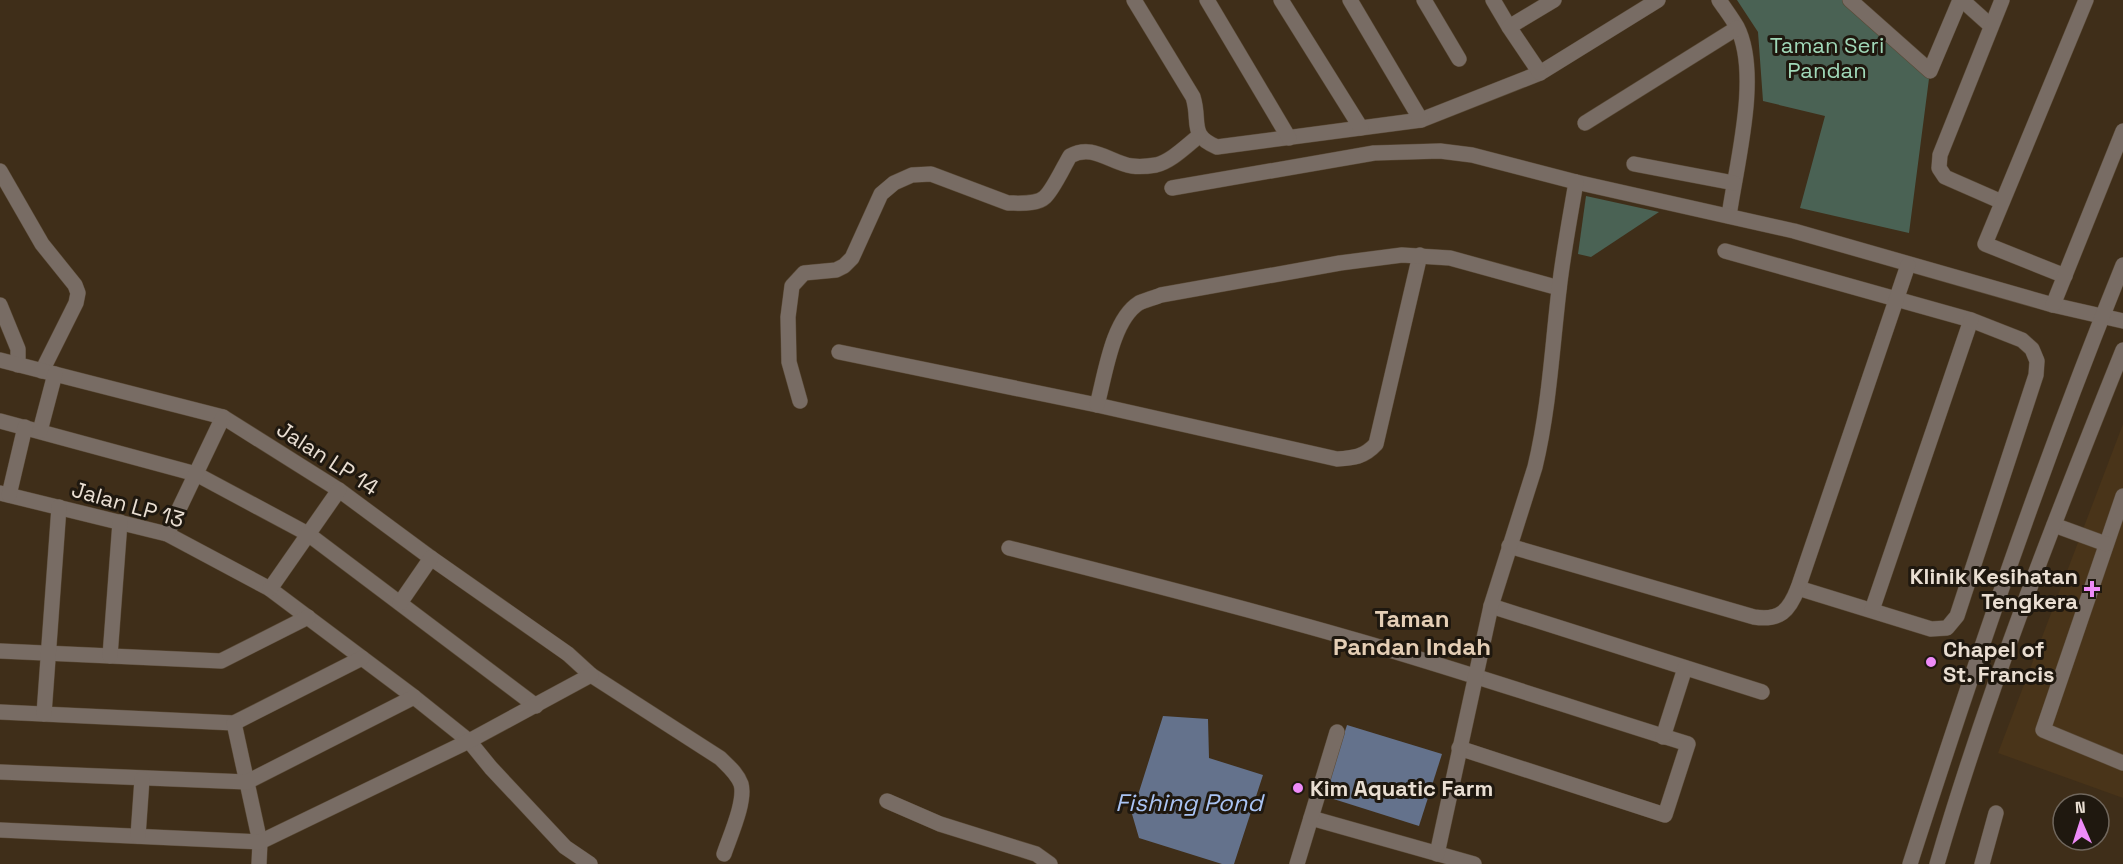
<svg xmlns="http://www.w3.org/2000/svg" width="2123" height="864" viewBox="0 0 2123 864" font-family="'Space Grotesk',sans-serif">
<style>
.built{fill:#493419}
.green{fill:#4a6254}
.water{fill:#64728c}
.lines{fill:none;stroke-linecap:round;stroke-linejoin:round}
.minor-casing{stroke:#5a4a37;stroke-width:16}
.minor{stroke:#786c64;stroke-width:15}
.poi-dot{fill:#ee8bf8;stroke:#1f180f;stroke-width:2}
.labels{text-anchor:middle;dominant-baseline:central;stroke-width:6;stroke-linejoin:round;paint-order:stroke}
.park-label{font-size:22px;fill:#a0d8b8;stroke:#1f180f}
.street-label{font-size:22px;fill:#e9ded2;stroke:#1f180f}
.poi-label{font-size:22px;font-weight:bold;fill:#e9ded2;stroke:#1f180f;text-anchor:start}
.neighbourhood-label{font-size:24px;font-weight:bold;fill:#e4ceb5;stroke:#1f180f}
.water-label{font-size:24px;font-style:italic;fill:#aac4f4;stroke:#1f180f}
</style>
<rect width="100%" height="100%" fill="#3f2e19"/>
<path class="built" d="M2123,424V798L1998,753Z"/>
<g class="green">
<path d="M1737,0H1850L1930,71L1909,233L1800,208L1825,116L1763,101L1758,32Z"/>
<path d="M1586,196L1659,212L1591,257L1578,254Z"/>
</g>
<g class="water">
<path d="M1163,716L1208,719L1209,758L1263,775L1234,864H1222L1139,838L1132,814Z"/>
<path d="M1347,725L1442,754L1419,826L1324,796Z"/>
</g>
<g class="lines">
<g class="minor-casing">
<g id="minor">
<path d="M1134,0L1193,97C1201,122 1188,135 1217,147L1421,120L1540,73L1658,0"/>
<path d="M1207,0L1289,138"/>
<path d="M1281,0L1361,128"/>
<path d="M1350,0L1421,120"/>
<path d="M1424,0L1459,59"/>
<path d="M1493,0L1509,27"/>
<path d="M1719,0C1725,9 1732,18 1737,27C1761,74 1736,165 1729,216"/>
<path d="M1850,0L1930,71L1960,0"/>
<path d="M1962,0L1991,26"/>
<path d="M2002,0L1940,155L1939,168L1945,177L2002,202"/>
<path d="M1540,73L1509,27L1554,0"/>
<path d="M1585,123L1737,28"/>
<path d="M1634,164L1734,183"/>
<path d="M0,171L42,244L75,285L78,293L76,303L42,371"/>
<path d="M1172,188L1374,153L1440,151L1472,155L1576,182L1794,231L2053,305L2123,321"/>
<path d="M1725,251L1971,320L2022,340L2032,349L2037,361L2036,375L1957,616L1947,628L1931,629L1798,588"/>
<path d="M2065,276L1985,244L2086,0"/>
<path d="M0,305L18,349V365"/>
<path d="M2053,305L2123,131"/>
<path d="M839,352L1097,405L1337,459C1354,458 1364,457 1376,444L1420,255"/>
<path d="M0,360L223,417L339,490L431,558L568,654L591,675L720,758C728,766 737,773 741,784C746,801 730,836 724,854"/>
<path d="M800,401L789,362L788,317L792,286L804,273L836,270L844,266L852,258L881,194L894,183L912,175L931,174L1008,203C1019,203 1037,205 1045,197C1053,190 1064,166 1070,156C1093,143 1110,163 1132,166C1139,167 1150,166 1156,165C1172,161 1187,145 1199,136"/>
<path d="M1097,405C1105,376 1112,320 1139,303C1145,300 1154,298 1161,295L1340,263L1402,255L1450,258L1559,288"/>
<path d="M0,421L196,474L308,534L536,706"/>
<path d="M40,431L55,374"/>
<path d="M0,493L167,534L270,589L414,697L469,741L491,768L565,847L590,864"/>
<path d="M9,495L25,427"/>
<path d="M2123,496L2043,730L2123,763"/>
<path d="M2054,525L2106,544"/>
<path d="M167,534L223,417"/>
<path d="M1509,546L1754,617C1780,621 1789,611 1798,588L1908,265"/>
<path d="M1009,548C1126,578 1243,607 1359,641C1470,673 1578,710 1688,744L1665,815L1459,748"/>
<path d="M270,589L339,490"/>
<path d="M400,603L431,558"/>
<path d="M1491,606L1762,692"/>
<path d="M1872,610L1971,320"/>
<path d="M0,651L221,661L308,617"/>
<path d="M110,656L120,522"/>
<path d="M0,712L234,723L362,658"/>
<path d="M44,714L59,507"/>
<path d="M234,723L260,842L259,864"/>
<path d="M1663,737L1685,668"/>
<path d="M0,772L247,782L414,697"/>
<path d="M887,801L940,824L1036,854L1050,864"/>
<path d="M1311,818L1474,864"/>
<path d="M0,830L260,842L469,741L591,675"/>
<path d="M138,836L142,779"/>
<path d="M1437,854L1491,606L1535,467C1549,409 1552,349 1559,290C1563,254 1570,218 1576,182"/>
<path d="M1297,864L1337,732"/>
<path d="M1910,864C1975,662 2043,462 2123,265"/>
<path d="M1937,864C1988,689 2055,519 2123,350"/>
<path d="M1982,864L1996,813"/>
</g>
</g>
<use href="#minor" class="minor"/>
</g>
<g class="poi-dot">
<path d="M2089 580h6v6h6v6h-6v6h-6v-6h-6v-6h6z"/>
<circle cx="1931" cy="662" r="6"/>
<circle cx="1298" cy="788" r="6"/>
</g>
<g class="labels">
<g class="park-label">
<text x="1827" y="45">Taman Seri<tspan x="1827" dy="25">Pandan</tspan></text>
</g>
<g class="street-label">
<text transform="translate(328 458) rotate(33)">Jalan LP 14</text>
<text transform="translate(128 504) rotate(16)">Jalan LP 13</text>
</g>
<g class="poi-label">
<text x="2078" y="576" text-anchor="end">Klinik Kesihatan<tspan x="2078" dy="25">Tengkera</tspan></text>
<text x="1943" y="649">Chapel of<tspan x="1943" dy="25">St. Francis</tspan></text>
<text x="1310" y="788">Kim Aquatic Farm</text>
</g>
<g class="neighbourhood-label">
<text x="1412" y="618">Taman<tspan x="1412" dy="28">Pandan Indah</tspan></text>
</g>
<g class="water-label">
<text x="1189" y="802">Fishing Pond</text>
</g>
</g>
<g transform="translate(2081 822) rotate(357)"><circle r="28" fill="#1f180f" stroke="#70675d" stroke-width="1.5"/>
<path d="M0-4.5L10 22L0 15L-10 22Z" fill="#ee8bf8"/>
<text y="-9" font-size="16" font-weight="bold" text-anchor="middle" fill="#e9ded2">N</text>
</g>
</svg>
